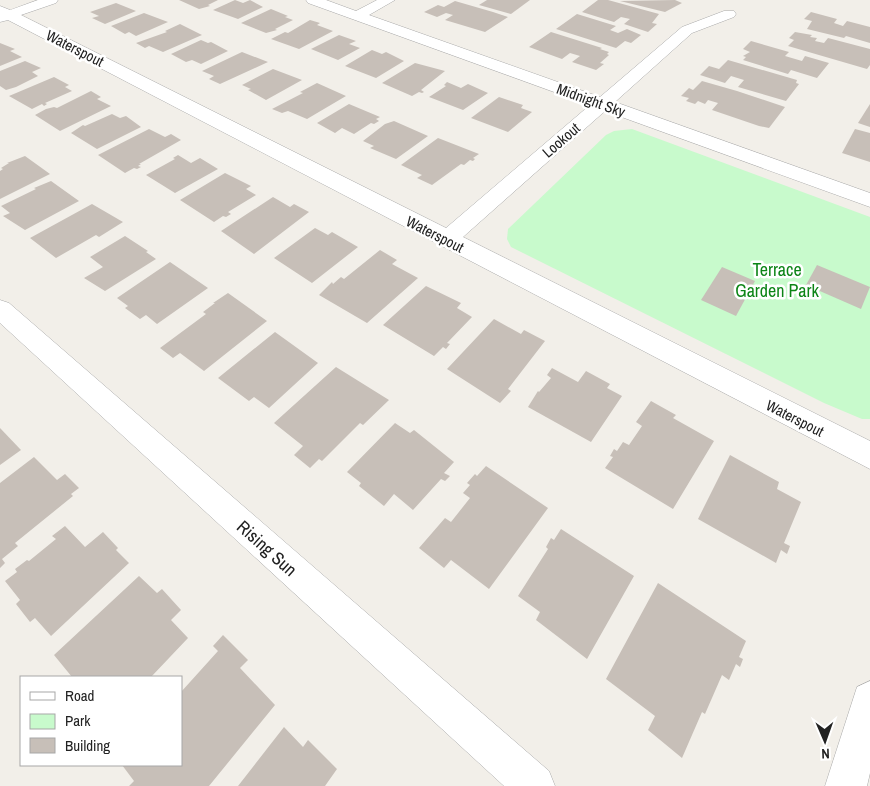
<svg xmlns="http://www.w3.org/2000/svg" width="870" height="786" viewBox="0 0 870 786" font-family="'Archivo Narrow',sans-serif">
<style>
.park{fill:#c8facc}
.building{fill:#c7bfb8}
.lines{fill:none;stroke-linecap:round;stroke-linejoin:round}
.minor-casing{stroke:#a9a9a9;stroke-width:1}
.minor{fill:#fff;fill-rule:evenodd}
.labels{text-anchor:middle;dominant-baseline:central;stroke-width:5;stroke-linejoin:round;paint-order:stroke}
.far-street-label{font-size:15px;fill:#222;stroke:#fff}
.park-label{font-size:18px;fill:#0c8416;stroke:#fff}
.street-label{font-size:18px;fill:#222;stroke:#fff}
</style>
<rect width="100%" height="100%" fill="#f2efe9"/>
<path class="park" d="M632,129L870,217V419H862L824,403L511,247L507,239L508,229L606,135L614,131Z"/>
<g class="building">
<path d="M179,0H218L208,5L210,6L199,9Z"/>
<path d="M235,0L243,3L250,0L263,7L238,19L213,10Z"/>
<path d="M487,0H530L511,14L479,5Z"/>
<path d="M598,0H608L659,14L652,23L657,24L648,32L624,24L630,19L621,17L614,22L582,12Z"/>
<path d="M675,0L682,3L665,12L620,1Z"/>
<path d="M455,1L493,12L508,17L485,32L445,20L453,15L446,13L437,17L424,12L438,5L444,7Z"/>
<path d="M116,3L136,11L105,24L92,18L99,16L90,12Z"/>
<path d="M271,9L288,16L285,17L293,20L275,29L277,30L266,33L241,23Z"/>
<path d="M811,12L837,19L834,23L843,26L847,21L870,27V43L846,36L844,38L807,29L812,21L804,19Z"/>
<path d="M144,13L168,22L136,36L129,32L125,34L111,26Z"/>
<path d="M577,14L616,26L610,30L618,33L627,29L641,35L631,43L625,41L616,48L556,29Z"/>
<path d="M310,20L320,23L317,25L333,31L299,49L271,39L285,32L288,33Z"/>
<path d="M180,24L202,35L163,52L149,46L145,48L136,43L167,32L165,31Z"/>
<path d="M551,32L602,48L600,49L609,52L607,54L609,55L600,63L604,64L596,70L572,62L580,56L570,53L562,59L529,47Z"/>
<path d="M795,32L812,35L810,37L817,38L815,41L824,43L828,38L870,49V65L867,69L788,46L794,40L789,38Z"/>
<path d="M339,35L356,41L349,44L360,48L338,60L311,49Z"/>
<path d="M201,40L208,43L211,42L228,51L201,64L192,60L186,62L171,54Z"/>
<path d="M751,41L789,52L785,56L802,61L805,56L829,63L817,78L791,70L788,74L743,60L746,57L743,56L750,52L743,49Z"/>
<path d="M0,43L15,49L10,51L22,57L0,66Z"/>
<path d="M372,50L382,54L386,52L404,61L376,78L345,66Z"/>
<path d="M242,52L268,62L220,84L209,79L214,76L202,71Z"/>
<path d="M728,60L797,80L796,83L799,84L786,101L738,87L744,80L731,76L725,83L700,75L709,66L719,69Z"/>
<path d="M25,61L41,68L32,72L38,76L16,87L6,90L0,86V71Z"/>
<path d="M415,63L445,71L421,90L424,92L422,93L419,92L412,96L382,83Z"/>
<path d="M273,69L302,80L266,100L248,90L251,89L242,85Z"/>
<path d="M54,77L69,85L65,87L72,91L45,103L47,104L44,106L42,104L32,109L9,96Z"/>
<path d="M702,81L737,91L785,107L769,128L759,126L712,110L718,103L708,100L705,104L698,101L695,104L686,101L689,98L681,96L689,88L693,90Z"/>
<path d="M447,82L461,88L468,84L488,93L463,110L429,97L446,86L444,85Z"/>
<path d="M317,83L346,96L307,119L288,111L282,113L272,109L303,93L300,92Z"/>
<path d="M91,91L101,97L97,99L111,106L60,131L35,115L46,109L54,107L57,108Z"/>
<path d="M499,97L523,105L521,108L532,112L508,132L471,118Z"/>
<path d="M349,104L380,117L376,119L379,121L374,124L371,123L354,134L342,128L335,133L317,123Z"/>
<path d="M870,104V127L858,123Z"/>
<path d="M112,114L120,118L126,116L141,127L97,149L71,133L83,125L85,126Z"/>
<path d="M394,121L428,136L396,159L370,148L374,146L363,141L385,124Z"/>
<path d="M149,129L165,137L171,134L181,140L139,164H141L138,166L141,167L137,169L134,168L125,173L98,155Z"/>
<path d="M855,129L870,133V162L842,153Z"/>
<path d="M438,138L479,154L473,158L475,159L473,161L470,160L464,165L461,164L432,185L417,178L422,175L401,165Z"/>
<path d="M178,155L191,163L200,158L218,169L175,193L146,175L175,159L173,158Z"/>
<path d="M25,156L50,174L0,199V171L3,169L1,168L9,163H7Z"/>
<path d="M225,173L251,186L246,189L256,195L228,212L231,214L226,217L223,216L214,222L180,200Z"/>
<path d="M51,181L79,201L25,230L3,216L10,213L1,206L36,189L34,188Z"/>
<path d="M273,197L290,207L294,204L309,212L254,254L221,231Z"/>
<path d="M92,204L123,222L99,237L96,235L56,258L30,238Z"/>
<path d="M315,228L328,235L332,232L358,247L312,283L274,258Z"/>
<path d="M125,236L148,251L146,252L156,259L105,291L84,278L103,267L90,257Z"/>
<path d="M380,250L397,260L392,264L418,278L367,323L319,295L332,282L333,284L341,277L344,279Z"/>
<path d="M170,262L208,288L157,324L146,315L140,319L125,308L128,306L117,298Z"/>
<path d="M817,265L870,287L861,309L806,285Z"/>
<path d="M722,267L755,281L736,316L701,300Z"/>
<path d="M426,286L461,303L457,308L472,317L447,343L450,344L446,349L443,347L434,356L383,325Z"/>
<path d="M228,293L267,321L204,371L180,353L173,358L160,348L206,314L203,312L215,303H213Z"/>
<path d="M494,319L521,334L524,330L545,341L508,389L511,391L500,403L447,369Z"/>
<path d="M275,332L318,363L269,408L254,397L249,401L218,378Z"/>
<path d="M336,367L389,400L363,425L360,423L322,461L319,459L310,468L294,455L303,446L274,423Z"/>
<path d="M552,368L578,382L586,371L610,384L607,388L622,396L591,442L528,407L538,391L539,392L551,378L547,375Z"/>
<path d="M651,401L676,415L673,418L714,441L673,509L605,468L613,457L610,456L614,449L617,451L623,442L629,445L642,426L636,422Z"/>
<path d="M395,423L410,433L414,430L454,462L444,473L450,476L445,481L441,479L413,510L394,494L384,506L359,486L361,483L347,472Z"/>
<path d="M0,428L21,450L0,465Z"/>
<path d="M730,455L779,482L777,489L801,502L784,543L790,546L787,554L781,550L776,563L698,519Z"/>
<path d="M34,457L57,480L65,474L79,488L71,494L73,496L15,543L18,546L2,559L5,563L0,568V483Z"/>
<path d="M486,466L548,508L489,589L451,560L444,568L419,548L445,518L451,522L470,498L463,493L470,485L467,483L475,474L477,476Z"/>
<path d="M65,526L85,547L103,532L118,548L116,550L129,563L51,636L35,618L30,622L16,604L20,600L5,581L17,572L15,569L27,560L29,561L56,539L52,536Z"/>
<path d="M561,529L634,576L587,659L536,620L540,612L518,596L548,549L546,547L551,538L554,540Z"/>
<path d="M139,576L157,593L162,589L181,610L171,620L188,638L151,677H72L54,655Z"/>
<path d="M658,583L746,641L739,657L743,659L740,667L736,664L729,680L722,675L705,714L702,712L682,758L648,730L655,716L606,679Z"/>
<path d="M223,635L248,660L240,668L275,705L209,786H129L134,781L122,765H181V692L218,651L213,646Z"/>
<path d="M284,727L303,747L308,740L337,769L325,786H238Z"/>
</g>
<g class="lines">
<g class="minor-casing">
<g id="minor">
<path d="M38,0H58L56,3L21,15L446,228L590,105L308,3L306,0H326L356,11L377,0H395L369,15L600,97L682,27L724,11H734L736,14L734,17L692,33L615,102L870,193V207L605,111L463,237L870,441V469L8,20L0,22V6L10,10Z"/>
<path d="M0,300L9,303L549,771L555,786H504L0,323Z"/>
<path d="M870,681V773L867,786H825L857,687Z"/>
</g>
</g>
<use href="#minor" class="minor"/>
</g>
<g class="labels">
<g class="far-street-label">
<text transform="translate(75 48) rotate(27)">Waterspout</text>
<text transform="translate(591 100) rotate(20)">Midnight Sky</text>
<text transform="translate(561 140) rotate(-41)">Lookout</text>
<text transform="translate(435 234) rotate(27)">Waterspout</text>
<text transform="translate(795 418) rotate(27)">Waterspout</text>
</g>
<g class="park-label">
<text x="777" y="269">Terrace<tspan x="777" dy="21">Garden Park</tspan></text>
</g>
<g class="street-label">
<text transform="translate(267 548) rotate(42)">Rising Sun</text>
</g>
</g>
<rect x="20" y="676" width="162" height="90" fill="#ffffff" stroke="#a7a7a7"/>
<rect x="30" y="692" width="25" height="8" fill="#ffffff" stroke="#a7a7a7"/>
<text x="65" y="701" font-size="15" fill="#222222">Road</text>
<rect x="30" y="714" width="25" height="15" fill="#c8facc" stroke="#a7a7a7"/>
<text x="65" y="726" font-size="15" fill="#222222">Park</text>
<rect x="30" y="738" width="25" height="15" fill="#c7bfb8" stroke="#a7a7a7"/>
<text x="65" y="751" font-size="15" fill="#222222">Building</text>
<g transform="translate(825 741) rotate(178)" stroke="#ffffff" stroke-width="4" paint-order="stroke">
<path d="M0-4L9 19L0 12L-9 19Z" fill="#222222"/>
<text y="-8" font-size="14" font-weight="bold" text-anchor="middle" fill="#222222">N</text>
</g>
</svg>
